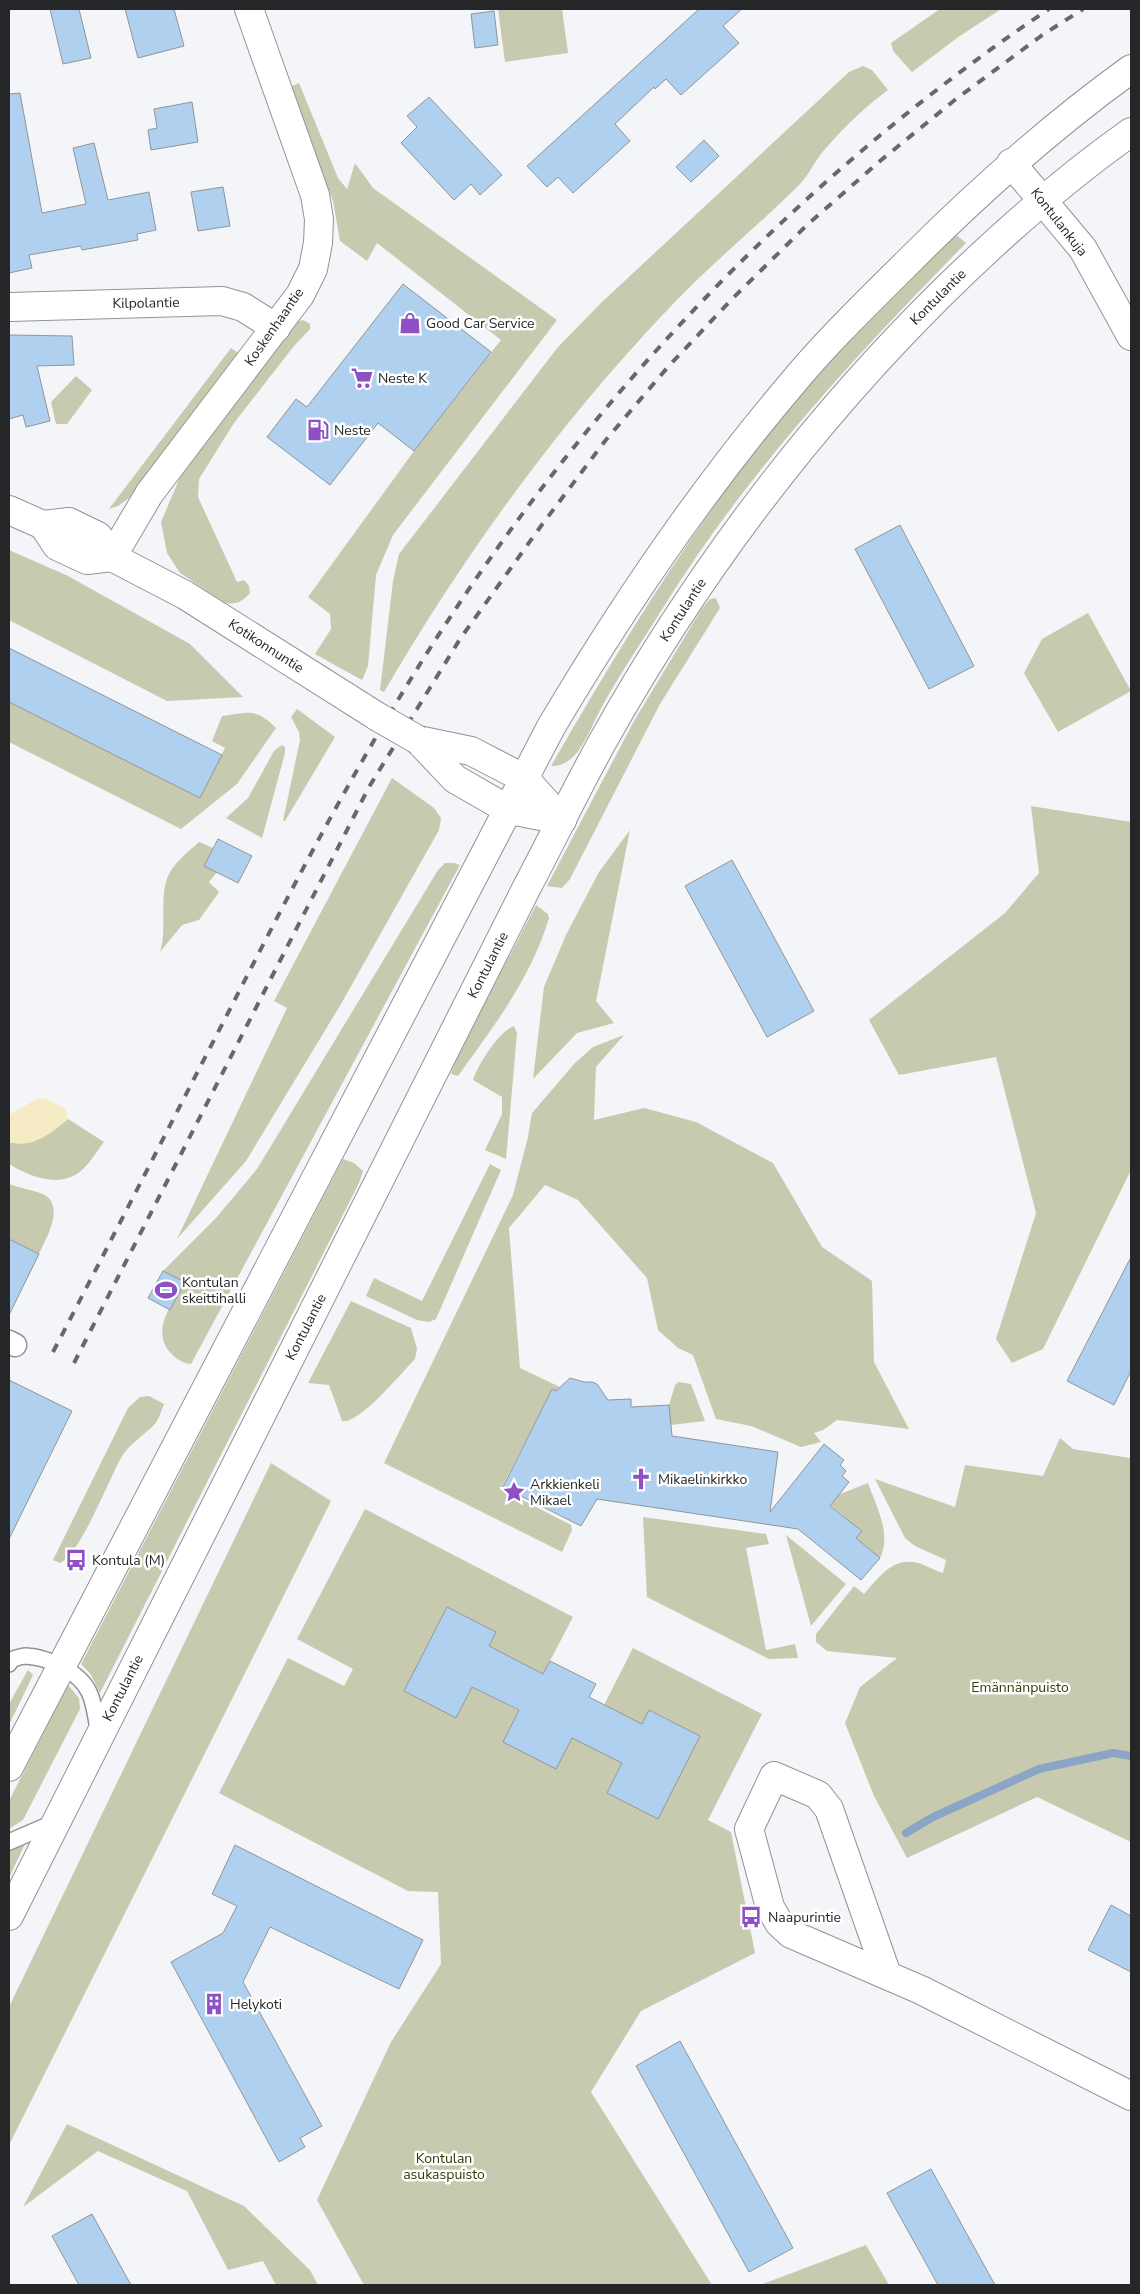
<svg xmlns="http://www.w3.org/2000/svg" width="1140" height="2294" viewBox="0 0 1140 2294" font-family="'Nunito Sans',sans-serif">
<style>
.green{fill:#c8caaf}
.sand{fill:#f5ecc6}
.lines{fill:none;stroke-linecap:round;stroke-linejoin:round}
.stream{stroke:#8ba5c6;stroke-width:8}
.building{fill:#afd0ef;stroke:#929597}
.service-casing{stroke:#919496;stroke-width:18}
.pedestrian-casing{stroke:#919496;stroke-width:25}
.minor-casing{stroke:#919496;stroke-width:30}
.tertiary-casing{stroke:#919496;stroke-width:30}
.primary-casing{stroke:#919496;stroke-width:30}
.service{stroke:#fff;stroke-width:15}
.pedestrian{stroke:#fff;stroke-width:22}
.minor{stroke:#fff;stroke-width:28}
.tertiary{stroke:#fff;stroke-width:28}
.primary{stroke:#fff;stroke-width:28}
.rail{stroke:#666869;stroke-width:4;stroke-dasharray:9 9;stroke-linecap:butt}
.tertiary-bridge-casing{stroke:#919496;stroke-width:30;stroke-linecap:butt}
.tertiary-bridge{stroke:#fff;stroke-width:28}
.labels{text-anchor:middle;dominant-baseline:central;stroke-width:5;stroke-linejoin:round;paint-order:stroke}
.street-label{font-size:14px;fill:#252627;stroke:#fff}
.poi-label{font-size:14px;fill:#252627;stroke:#fff;text-anchor:start}
.park-label{font-size:14px;fill:#383905;stroke:#fff}
</style>
<rect width="100%" height="100%" fill="#f3f5f8"/>
<g class="green">
<path d="M498,9H562L568,53L505,62Z"/>
<path d="M940,9H1001L957,38L912,72L893,51L891,43Z"/>
<path d="M863,66L872,70L888,90C866,106 845,126 827,147C816,158 810,174 799,185C758,226 712,263 672,305C561,421 465,553 384,692L380,690L393,581L399,554L558,347L602,302L849,72Z"/>
<path d="M299,83L338,178L347,189L355,163L373,188L557,320L393,535L376,575L368,666L362,680L315,654L331,629L330,614L308,597L414,451L501,340L377,243L367,261L340,241L333,201L291,90L292,86Z"/>
<path d="M954,233L966,243C856,355 749,470 666,603C645,637 623,669 604,703C594,720 587,742 574,756C568,762 559,767 551,766C620,646 692,528 779,420C833,354 895,294 954,233Z"/>
<path d="M303,320L310,324V329L294,346L234,423L199,479L198,497L237,582L244,580L249,586L250,593C242,602 235,606 224,602L180,573L167,553L161,522L181,475L299,321Z"/>
<path d="M231,348L238,353L129,498L118,506L109,509Z"/>
<path d="M76,376L92,390L67,424H56L51,402Z"/>
<path d="M9,550L68,576L190,644L243,697L167,701L9,620Z"/>
<path d="M716,598L720,608L660,704L570,879L562,888L547,886L634,721L701,610L710,599Z"/>
<path d="M1088,613L1131,691L1058,732L1024,673L1042,639Z"/>
<path d="M9,702L200,798L225,748L212,741L222,716C249,713 255,707 276,728L237,784L181,829L9,742Z"/>
<path d="M297,709L335,737L285,821H283L300,740L299,732L291,717Z"/>
<path d="M282,745L285,747V753L262,838L226,818L248,798L274,751Z"/>
<path d="M392,778L434,808L441,818L439,830L341,1004L246,1161L177,1239L287,1008L274,1001Z"/>
<path d="M1031,806L1131,822V1170L1043,1349L1012,1363L996,1339L1036,1213L996,1057L899,1075L869,1020L1005,913L1039,873Z"/>
<path d="M630,830L596,1001L614,1023L577,1033L533,1079L544,987L566,935L599,872Z"/>
<path d="M199,842L213,848L204,866L217,872L209,882L219,892L199,920L182,925L160,952C168,928 158,896 169,874C176,861 188,852 199,842Z"/>
<path d="M445,863H454L460,865L191,1364C181,1363 174,1357 168,1350C152,1326 173,1305 184,1282L163,1271L216,1218L257,1169L438,870Z"/>
<path d="M536,905L548,914L549,918C531,978 494,1026 458,1076L451,1074L455,1061Z"/>
<path d="M514,1026L517,1033L506,1159L485,1150L502,1114V1097L473,1080C477,1066 499,1031 514,1026Z"/>
<path d="M624,1035L596,1067L594,1120L644,1108L696,1122L773,1163L822,1247L872,1281L874,1362L909,1429L837,1420L823,1430L814,1433L821,1442L801,1447L751,1426L716,1419L693,1355L678,1348L658,1330L647,1278L578,1200L545,1185L509,1228L520,1368L560,1387L556,1391L552,1389L501,1489L571,1525L572,1530L562,1552L384,1463L513,1195L528,1137L532,1113L575,1063L593,1047Z"/>
<path d="M68,1119L104,1142C97,1151 90,1163 82,1170C61,1189 30,1177 9,1164V1142C30,1148 52,1132 68,1119Z"/>
<path d="M343,1159L354,1163L363,1171L359,1183L100,1693L90,1673L81,1664Z"/>
<path d="M490,1164L501,1170L436,1319L429,1322L417,1320L366,1296L374,1278L422,1301Z"/>
<path d="M9,1184C20,1188 32,1190 43,1194C66,1206 46,1238 39,1254L9,1239Z"/>
<path d="M351,1301L411,1328L417,1349L415,1359C402,1372 359,1425 342,1421L329,1385L308,1383Z"/>
<path d="M679,1382L691,1384L705,1421L671,1425L669,1405L675,1385Z"/>
<path d="M149,1396L164,1404C161,1411 159,1420 154,1425C143,1436 129,1444 121,1458C108,1481 81,1553 60,1563L53,1560L128,1408L140,1397Z"/>
<path d="M1060,1438L1073,1449L1130,1458L1131,1456V1842L1037,1797L907,1858L874,1796L845,1723L860,1687L897,1658L827,1651L816,1642V1634L854,1586L864,1594C878,1578 893,1556 918,1563C926,1565 935,1571 943,1573L946,1560L915,1546L905,1538L875,1479L955,1507L965,1465L1043,1476Z"/>
<path d="M271,1463L331,1501L9,2145V2007Z"/>
<path d="M868,1483C876,1506 892,1534 880,1558L856,1538L862,1531L830,1505L840,1494Z"/>
<path d="M365,1509L573,1617L543,1674L489,1646L496,1632L447,1607L404,1691L456,1717L472,1687L622,1763L607,1793L658,1818L700,1736L650,1710L642,1724L604,1705L633,1648L762,1714L708,1820L731,1832L755,1953L641,2011L591,2092L712,2285H364L317,2200L391,2042L441,1964L438,1892L408,1891L219,1793L288,1658L344,1686L353,1669L297,1639Z"/>
<path d="M643,1517L766,1534L769,1544L746,1548L766,1650L795,1644L798,1658L769,1659L647,1597Z"/>
<path d="M786,1535L846,1584L811,1626Z"/>
<path d="M28,1670L33,1675L9,1725V1704Z"/>
<path d="M68,1685L79,1698L80,1709L23,1820L9,1829V1801Z"/>
<path d="M22,1845L24,1846L9,1878V1851Z"/>
<path d="M67,2124L244,2206L310,2270L318,2285H276L263,2261L228,2270L187,2191L98,2151L23,2207Z"/>
<path d="M866,2245L889,2285H760Z"/>
</g>
<path class="sand" d="M44,1098L65,1108L68,1119C51,1133 33,1149 9,1142V1115L37,1099Z"/>
<g class="lines">
<path class="stream" d="M906,1833L933,1817L1039,1769L1113,1753L1131,1756"/>
</g>
<g class="building">
<path d="M50,9H79L91,58L63,64Z"/>
<path d="M125,9H174L184,46L138,58Z"/>
<path d="M699,9H742L723,26L739,43L681,95L666,79L655,89L654,87L615,124L630,141L573,193L558,177L547,187L527,166Z"/>
<path d="M494,11L498,45L475,48L471,14Z"/>
<path d="M20,93L42,213L86,204L73,148L94,143L108,200L149,192L156,230L137,234L138,240L82,250L81,246L29,255L32,268L9,273V94Z"/>
<path d="M429,97L502,175L480,195L471,184L454,200L401,143L417,127L407,116Z"/>
<path d="M192,102L198,142L151,150L148,130L157,128L154,109Z"/>
<path d="M704,140L719,156L691,182L676,167Z"/>
<path d="M223,187L230,226L198,231L191,192Z"/>
<path d="M403,284L491,352L414,451L378,423L330,485L267,437L296,399L307,407Z"/>
<path d="M9,335L72,336L74,365L37,366L50,421L26,427L23,415L9,419Z"/>
<path d="M900,525L974,666L929,689L855,549Z"/>
<path d="M9,648L222,755L200,798L9,702Z"/>
<path d="M218,839L252,856L238,883L204,866Z"/>
<path d="M732,860L814,1011L767,1037L685,886Z"/>
<path d="M9,1239L39,1254L9,1315Z"/>
<path d="M1131,1257V1371L1114,1405L1067,1381Z"/>
<path d="M163,1271L185,1282L170,1310L148,1298Z"/>
<path d="M570,1378L584,1382H592L597,1384L608,1400L631,1399V1407L669,1405L672,1436L778,1452L770,1512L824,1444L844,1460L840,1465L846,1471L842,1476L849,1482L830,1506L862,1531L856,1538L880,1558L861,1580L798,1529L597,1499L581,1526L503,1487L552,1389L556,1391Z"/>
<path d="M9,1380L72,1411L9,1539Z"/>
<path d="M447,1607L496,1632L489,1646L543,1674L550,1661L596,1684L589,1697L642,1724L649,1710L700,1736L658,1819L607,1793L622,1763L572,1738L556,1769L503,1742L519,1710L472,1687L456,1718L404,1691Z"/>
<path d="M235,1845L423,1940L399,1989L270,1927L243,1982L322,2126L300,2138L305,2147L279,2162L171,1962L223,1933L237,1906L212,1894Z"/>
<path d="M1111,1905L1131,1916V1972L1088,1950Z"/>
<path d="M680,2041L793,2248L749,2272L636,2066Z"/>
<path d="M931,2169L952,2207L995,2285H938L887,2193Z"/>
<path d="M92,2214L115,2256L131,2285H79L52,2236Z"/>
</g>
<g class="lines">
<g class="service-casing">
<g id="service">
<path d="M9,1664L11,1660C16,1658 21,1656 26,1656C47,1657 80,1672 89,1692C95,1704 96,1721 99,1734"/>
<path d="M9,1842L55,1822"/>
</g>
</g>
<g class="pedestrian-casing">
<path id="pedestrian" d="M9,1342L15,1345"/>
</g>
<g class="minor-casing">
<g id="minor">
<path d="M1011,163L1083,249L1131,336"/>
<path d="M9,307L222,301L243,307L276,328"/>
<path d="M887,1975L829,1809L818,1795L774,1776L749,1829L770,1907L779,1923L791,1934L921,1990L1131,2096"/>
</g>
</g>
<g class="tertiary-casing">
<g id="tertiary">
<path d="M9,510L43,525L69,522L98,536L112,557L185,595L378,717"/>
<path d="M43,525L57,546L87,560L112,557"/>
<path d="M112,557L149,494L300,295L313,269L318,243L319,219L315,195L249,9"/>
<path d="M418,740L471,751L525,779L562,820"/>
<path d="M418,740L455,779L509,810L562,820"/>
</g>
</g>
<g class="primary-casing">
<g id="primary">
<path d="M9,1767L551,727C622,607 700,492 790,386C827,341 869,301 910,260C979,191 1052,126 1131,69"/>
<path d="M9,1916L527,887C553,838 577,787 604,739C696,575 808,426 941,294C1001,235 1063,180 1131,132"/>
</g>
</g>
<use href="#service" class="service"/>
<use href="#pedestrian" class="pedestrian"/>
<use href="#minor" class="minor"/>
<use href="#tertiary" class="tertiary"/>
<use href="#primary" class="primary"/>
<g class="rail">
<path d="M53,1352C112,1239 170,1125 229,1011C296,880 364,749 445,625C602,384 810,169 1049,9"/>
<path d="M74,1363L369,787L460,639L541,526L605,441L667,368L732,299L807,225L880,161L956,99L1041,36L1083,9"/>
</g>
<g class="tertiary-bridge-casing">
<path id="tertiary-bridge" d="M378,717L418,740"/>
</g>
<use href="#tertiary-bridge" class="tertiary-bridge"/>
</g>
<defs>
<g id="shop-bare" transform="scale(1.725)"><path d="M-5-2.5h2.3a2.7 3.5 0 0 1 5.4 0H5L5.5 6h-11ZM-1.5-2.5h3a1.5 2.3 0 0 0-3 0Z" fill="#8f50c6" stroke="#fff" stroke-width="2.5" paint-order="stroke"/></g>
<g id="supermarket-bare" transform="scale(1.725)"><path d="M-6-5.5h2.5l.6 2H6L4.5 2H-2.5L-4.4-4H-6ZM-1.5 3.2a1.3 1.3 0 1 0 .1 0ZM3 3.2a1.3 1.3 0 1 0 .1 0Z" fill="#8f50c6" stroke="#fff" stroke-width="2.5" paint-order="stroke"/></g>
<g id="fuel-bare" transform="scale(1.725)"><path d="M-5.5-6h7V0h2V4h1.3V-2.5L3-4.5l.8-.8L6-3V5H2.5V1h-1V6h-7ZM-4.2-4.7v3.2H.2V-4.7Z" fill="#8f50c6" stroke="#fff" stroke-width="2.5" paint-order="stroke"/></g>
<g id="stadium-bare" transform="scale(1.725)"><path d="M0-5a6.5 5 0 1 0 0 10a6.5 5 0 1 0 0-10ZM-3.5-1.8h7v3.6h-7Z" fill="#8f50c6" stroke="#fff" stroke-width="2.5" paint-order="stroke"/></g>
<g id="church-bare" transform="scale(1.725)"><path d="M-1.2-6h2.4v3.5h3.3v2.4h-3.3V6h-2.4V-.1h-3.3v-2.4h3.3Z" fill="#8f50c6" stroke="#fff" stroke-width="2.5" paint-order="stroke"/></g>
<g id="sight-bare" transform="scale(1.725)"><path d="M0-6L1.8-2.2L6-1.7L2.9 1.2L3.7 5.4L0 3.3L-3.7 5.4L-2.9 1.2L-6-1.7L-1.8-2.2Z" fill="#8f50c6" stroke="#fff" stroke-width="2.5" paint-order="stroke"/></g>
<g id="bus-bare" transform="scale(1.725)"><path d="M-5-6H5V4H4V6H2V4H-2V6H-4V4H-5ZM-3.5-4V0h7V-4ZM-3.5 1.2v1.5H-2V1.2ZM2 1.2v1.5H3.5V1.2Z" fill="#8f50c6" stroke="#fff" stroke-width="2.5" paint-order="stroke"/></g>
<g id="building-bare" transform="scale(1.725)"><path d="M-4-6H4V6H1V3H-1V6H-4ZM-2.5-4.3h1.7v1.8h-1.7ZM.8-4.3h1.7v1.8H.8ZM-2.5-1h1.7V.8h-1.7ZM.8-1h1.7V.8H.8Z" fill="#8f50c6" stroke="#fff" stroke-width="2.5" paint-order="stroke"/></g>
</defs>
<g fill-rule="evenodd">
<use href="#shop-bare" x="410" y="323"/>
<use href="#supermarket-bare" x="362" y="378"/>
<use href="#fuel-bare" x="318" y="430"/>
<use href="#stadium-bare" x="166" y="1290"/>
<use href="#church-bare" x="641" y="1479"/>
<use href="#sight-bare" x="514" y="1492"/>
<use href="#bus-bare" x="76" y="1560"/>
<use href="#bus-bare" x="751" y="1917"/>
<use href="#building-bare" x="214" y="2004"/>
</g>
<g class="labels">
<g class="street-label">
<text transform="translate(1059 222) rotate(52)">Kontulankuja</text>
<text transform="translate(938 297) rotate(-45)">Kontulantie</text>
<text transform="translate(146 303) rotate(-1)">Kilpolantie</text>
<text transform="translate(274 327) rotate(-55)">Koskenhaantie</text>
<text transform="translate(683 610) rotate(-57)">Kontulantie</text>
<text transform="translate(266 646) rotate(33)">Kotikonnuntie</text>
<text transform="translate(488 965) rotate(-63)">Kontulantie</text>
<text transform="translate(306 1327) rotate(-63)">Kontulantie</text>
<text transform="translate(123 1688) rotate(-63)">Kontulantie</text>
</g>
<g class="poi-label">
<text x="426" y="323">Good Car Service</text>
<text x="378" y="378">Neste K</text>
<text x="334" y="430">Neste</text>
<text x="182" y="1282">Kontulan<tspan x="182" dy="16">skeittihalli</tspan></text>
<text x="658" y="1479">Mikaelinkirkko</text>
<text x="530" y="1484">Arkkienkeli<tspan x="530" dy="16">Mikael</tspan></text>
<text x="92" y="1560">Kontula (M)</text>
<text x="768" y="1917">Naapurintie</text>
<text x="230" y="2004">Helykoti</text>
</g>
<g class="park-label">
<text x="1020" y="1687">Emännänpuisto</text>
<text x="444" y="2158">Kontulan<tspan x="444" dy="16">asukaspuisto</tspan></text>
</g>
</g>
<rect width="1140" height="2294" fill="none" stroke="#252627" stroke-width="20"/>
</svg>
